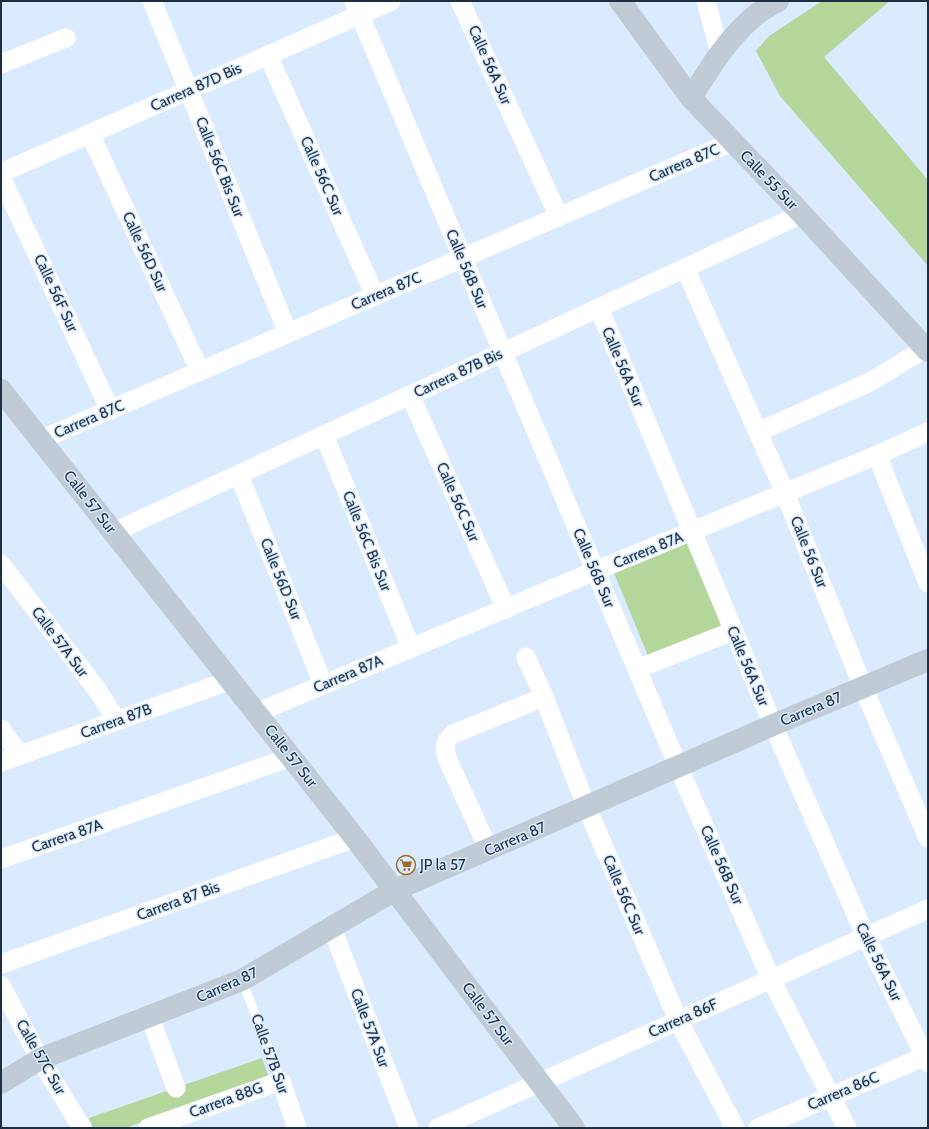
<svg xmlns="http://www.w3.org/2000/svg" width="929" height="1129" viewBox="0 0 929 1129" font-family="Cabin,sans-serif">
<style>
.green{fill:#b4d79b}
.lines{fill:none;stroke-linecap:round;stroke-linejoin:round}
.lane{stroke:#fff;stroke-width:9}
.street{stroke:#fff;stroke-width:19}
.secondary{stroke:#c1cbd6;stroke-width:22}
.labels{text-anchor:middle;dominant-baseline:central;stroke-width:3;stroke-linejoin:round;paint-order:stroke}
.street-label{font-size:15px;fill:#1e2f41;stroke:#daebff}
.poi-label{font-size:15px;fill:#1e2f41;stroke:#daebff;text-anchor:start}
</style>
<rect width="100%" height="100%" fill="#daebff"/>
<g class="green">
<path d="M822,1H890L824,57L928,180V266L780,96L756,51L769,36Z"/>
<path d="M688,543L722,626L648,656L614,573Z"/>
<path d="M262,1058L269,1078L125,1128H93L89,1118Z"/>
</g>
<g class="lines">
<path class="lane" d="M242,980L281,1081"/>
<g class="street">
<path d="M152,1L288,333"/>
<path d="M354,1L678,766L771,979L847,1128"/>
<path d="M460,1L559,217"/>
<path d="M706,1L720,53"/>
<path d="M268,55L375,296"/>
<path d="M1,64L66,38"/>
<path d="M90,134L200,371"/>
<path d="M1,173L391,1"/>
<path d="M1,177L110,410"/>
<path d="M685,268L785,493L863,687L928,838"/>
<path d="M599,308L773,725L866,937L928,1063"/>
<path d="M410,395L506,609"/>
<path d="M758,432L870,382L926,348"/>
<path d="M324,435L411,648"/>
<path d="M40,440L732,142"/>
<path d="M877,455L928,583"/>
<path d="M239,475L323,684"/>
<path d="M114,532L802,214"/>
<path d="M1,564L98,691L117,721"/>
<path d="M526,657L544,697L587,808L678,1020L735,1128"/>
<path d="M637,669L733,631"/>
<path d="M256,713L595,571L877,455L928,432"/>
<path d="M1,729L20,755"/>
<path d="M1,762L231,680"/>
<path d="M489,850L447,758C444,747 444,742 453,734L544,697"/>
<path d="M1,859L291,757"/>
<path d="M332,928L409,1128"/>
<path d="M1,964L355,838"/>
<path d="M1,986L40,1059L82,1128"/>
<path d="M150,1017L176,1088"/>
<path d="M148,1128L281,1081L297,1128"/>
<path d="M438,1128L928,909"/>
<path d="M758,1128L928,1055"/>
</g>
<g class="secondary">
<path d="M620,1L691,98L802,214L928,351"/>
<path d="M691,98C709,69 726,41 752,18C760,11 769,6 778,1"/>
<path d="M1,390L355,838L574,1128"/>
<path d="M1,1083L40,1059L242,980L395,890L773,725L928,660"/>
</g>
</g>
<defs>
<g id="supermarket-ring" transform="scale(1)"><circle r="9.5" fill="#daebff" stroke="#9f6c22" stroke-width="1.5"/><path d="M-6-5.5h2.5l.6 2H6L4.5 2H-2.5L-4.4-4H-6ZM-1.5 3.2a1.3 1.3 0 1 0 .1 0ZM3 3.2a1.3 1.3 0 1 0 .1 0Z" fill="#9f6c22"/></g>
</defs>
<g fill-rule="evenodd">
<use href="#supermarket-ring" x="406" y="865"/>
</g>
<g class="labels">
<g class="street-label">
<text transform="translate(490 65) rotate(66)">Calle 56A Sur</text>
<text transform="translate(196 87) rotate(-24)">Carrera 87D Bis</text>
<text transform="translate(684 163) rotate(-23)">Carrera 87C</text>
<text transform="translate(220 167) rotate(68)">Calle 56C Bis Sur</text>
<text transform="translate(322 176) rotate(66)">Calle 56C Sur</text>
<text transform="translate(769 180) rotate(46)">Calle 55 Sur</text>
<text transform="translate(145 252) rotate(65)">Calle 56D Sur</text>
<text transform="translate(467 269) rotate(67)">Calle 56B Sur</text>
<text transform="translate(386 291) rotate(-23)">Carrera 87C</text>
<text transform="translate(56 293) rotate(65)">Calle 56F Sur</text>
<text transform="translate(623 367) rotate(67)">Calle 56A Sur</text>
<text transform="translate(458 373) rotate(-25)">Carrera 87B Bis</text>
<text transform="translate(89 419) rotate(-23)">Carrera 87C</text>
<text transform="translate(90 502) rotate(52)">Calle 57 Sur</text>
<text transform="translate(458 502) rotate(66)">Calle 56C Sur</text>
<text transform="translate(367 541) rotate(68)">Calle 56C Bis Sur</text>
<text transform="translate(648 550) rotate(-22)">Carrera 87A</text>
<text transform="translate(809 552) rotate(68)">Calle 56 Sur</text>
<text transform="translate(594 568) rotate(67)">Calle 56B Sur</text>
<text transform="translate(281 579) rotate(68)">Calle 56D Sur</text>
<text transform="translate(60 642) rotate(53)">Calle 57A Sur</text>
<text transform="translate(748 666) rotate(67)">Calle 56A Sur</text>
<text transform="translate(348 674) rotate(-23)">Carrera 87A</text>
<text transform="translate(811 709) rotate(-23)">Carrera 87</text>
<text transform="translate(116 721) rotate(-20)">Carrera 87B</text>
<text transform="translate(291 756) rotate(52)">Calle 57 Sur</text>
<text transform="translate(67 836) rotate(-19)">Carrera 87A</text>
<text transform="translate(515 839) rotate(-23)">Carrera 87</text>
<text transform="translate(722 865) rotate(66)">Calle 56B Sur</text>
<text transform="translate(624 895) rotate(67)">Calle 56C Sur</text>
<text transform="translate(178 901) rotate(-20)">Carrera 87 Bis</text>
<text transform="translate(879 962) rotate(64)">Calle 56A Sur</text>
<text transform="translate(227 985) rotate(-24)">Carrera 87</text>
<text transform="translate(488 1014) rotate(53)">Calle 57 Sur</text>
<text transform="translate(683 1018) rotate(-24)">Carrera 86F</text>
<text transform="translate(370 1028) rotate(69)">Calle 57A Sur</text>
<text transform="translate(270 1054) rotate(70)">Calle 57B Sur</text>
<text transform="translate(41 1057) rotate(60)">Calle 57C Sur</text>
<text transform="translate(843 1091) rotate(-23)">Carrera 86C</text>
<text transform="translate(226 1100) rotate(-20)">Carrera 88G</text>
</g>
<g class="poi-label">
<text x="420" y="865">JP la 57</text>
</g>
</g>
<rect width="929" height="1129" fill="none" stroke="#1e2f41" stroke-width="4"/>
</svg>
